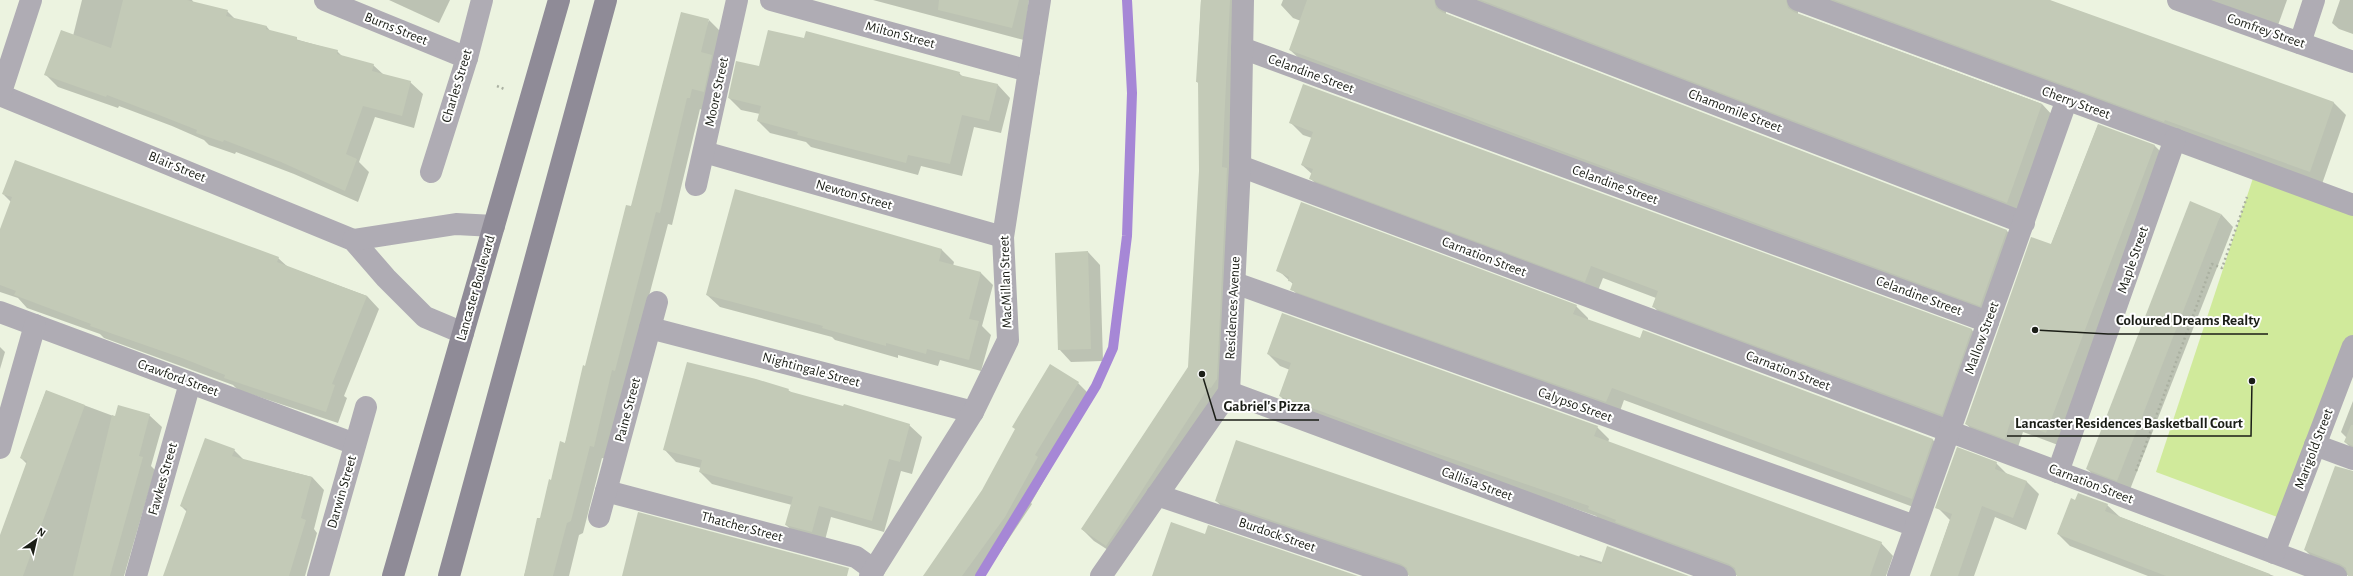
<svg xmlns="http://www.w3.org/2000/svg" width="2353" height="576" viewBox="0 0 2353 576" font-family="'Alegreya Sans',sans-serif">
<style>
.green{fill:#d0ea9b}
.shadow{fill:#0003}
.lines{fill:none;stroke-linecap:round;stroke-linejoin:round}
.stream{stroke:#a687d6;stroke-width:10}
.building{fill:#c3cab7}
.path{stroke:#aab0a1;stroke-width:2.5;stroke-dasharray:2 3;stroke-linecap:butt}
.minor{stroke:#afacb4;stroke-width:22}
.secondary{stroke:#8f8b97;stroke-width:22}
.labels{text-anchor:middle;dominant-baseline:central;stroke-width:4;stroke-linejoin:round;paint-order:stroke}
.street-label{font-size:14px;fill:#1b1e17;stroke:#fff}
.leader{fill:none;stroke:#1b1e17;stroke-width:1.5}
.callout-dot{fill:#1b1e17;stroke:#fff;stroke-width:1.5}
.callout-label{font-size:15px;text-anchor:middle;font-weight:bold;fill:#1b1e17;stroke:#fff;stroke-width:4;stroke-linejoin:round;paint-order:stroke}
</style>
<rect width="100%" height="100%" fill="#ecf3e0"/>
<path class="green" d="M2256,169L2353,205V337L2280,518L2156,472Z"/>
<g class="shadow">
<path d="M82,0H192L194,3L227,11L235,19L267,27L271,32L337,51L343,57L373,65L384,75L410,82L423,94L414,128L375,117L359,162L369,172L358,202L294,174L236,152L235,154L209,145L204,140L172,126L119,106L118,108L58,87L45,74L73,36Z"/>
<path d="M389,0H450L439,23Z"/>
<path d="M873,0H1029L1024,40Z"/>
<path d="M1201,0H1244L1229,392L1119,557L1094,541L1082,529L1189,367L1200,171L1199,84L1197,82Z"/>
<path d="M1283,0H1456L1446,7V14L2007,231L2019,243L1993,317L1303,62L1290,50L1301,21L1293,18L1281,5Z"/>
<path d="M1461,0H1807L1798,9V14L2042,104L2054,117L2019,215Z"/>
<path d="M1814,0H2048L2334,103L2346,115L2322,184Z"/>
<path d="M2198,0H2287L2277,28Z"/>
<path d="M2340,0H2353V34L2339,29L2332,23Z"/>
<path d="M709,20L721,32L702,110L700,109L672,225L668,224L606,459L602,458L583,533L579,535L569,576H524L552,481L565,444L631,207Z"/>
<path d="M760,68L959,73L964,78L998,85L1010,98L1001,133L974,127L962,176L921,166L918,175L811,147L806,142L770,133L758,121L760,114L741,110L729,98Z"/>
<path d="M1291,123L1972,330L1984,343L1954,427L1665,319L1653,306L1656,298L1603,278L1597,293L1323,191L1310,178L1312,174L1302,165L1312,138L1303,135Z"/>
<path d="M2098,125L2155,146L2167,158L2058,445L2023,432L2017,450L1979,436L1966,424L2051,245Z"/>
<path d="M736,190L942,250L954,262L953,266L981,273L993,285L982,326L991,335L981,371L940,360L938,366L898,355V358L835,340L832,337L720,307L707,295Z"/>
<path d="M3,194L278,258L288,267L367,296L379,309L344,396L347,398L338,423L238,390L233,385L104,338L100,334L27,308L18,298L0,292V232L11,202Z"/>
<path d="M2221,214L2233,227L2129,492L2100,481L2087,469Z"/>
<path d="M1088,252L1100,265L1103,361L1071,362L1059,349L1056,254Z"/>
<path d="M1278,270L1576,306L1588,318V320L1640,340L1643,331L1933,440L1945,452L1924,511L1624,400L1619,414L1304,302L1292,289L1293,284Z"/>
<path d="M0,347L5,352L0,369Z"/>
<path d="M1268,354L1597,427L1609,439L1608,443L1881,543L1893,556L1886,576H1738L1629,534L1601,521L1596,516L1437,461L1292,408L1280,396L1290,370L1280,366Z"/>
<path d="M1078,383L1090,395L1047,467L1050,470L1031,503L1032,504L984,576H924L983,490Z"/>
<path d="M788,390L792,393L909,425L922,437L912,474L901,471L884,532L831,517L824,544L799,537L786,525L792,505L712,484L700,472L701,468L676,462L664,449Z"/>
<path d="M46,391L116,417L149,415L162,427L151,466L155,470L124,576H0V538L27,464L21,458Z"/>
<path d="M2353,401V450L2345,442L2347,438L2341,432Z"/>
<path d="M234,450L244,460L312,477L324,490L314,529L317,533L305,576H164L187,512L181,506Z"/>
<path d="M1996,463L2007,474L2027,482L2039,494L2026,530L1995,517L1974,576H1931L1950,520L1937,507Z"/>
<path d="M2353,472V576H2349L2317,562L2305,550Z"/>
<path d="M1216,501L1579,557L1580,555L1602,562L1686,576H1410L1229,513Z"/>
<path d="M2076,501L2107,505L2120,517L2274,576H2148L2070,546L2058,534Z"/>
</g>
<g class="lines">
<path class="stream" d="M980,576L1096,386L1113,348L1127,236L1132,93L1127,0"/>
</g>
<g class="building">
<path d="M123,0H187L228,10L226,16L267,26L266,29L297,37V40L338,50L337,54L374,64L372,71L411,81L402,116L363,106L346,154L357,159L345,191L281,162L224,140L223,142L196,133L197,130L159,115L107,95L106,97L44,75L61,30L111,48Z"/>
<path d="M939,0H1019L1012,28L938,10Z"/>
<path d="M1201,0H1230L1222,167L1227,168L1217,379L1211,388L1209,387L1106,546L1081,529L1188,367L1199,171L1198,82H1196Z"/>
<path d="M1307,0H1434L1436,8L1442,12L2007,230L1980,306L1289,50Z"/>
<path d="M1481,0H1786L1788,8L1794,12L2042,104L2007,203Z"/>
<path d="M1834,0H2050L2334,102L2310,172L2165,120L2164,122Z"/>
<path d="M681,12L709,19L701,52L712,55L704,92L692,89L690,98H687L660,213L656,212L615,371L612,370L594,447L590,446L571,521L567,523L553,576H524L537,518H540L549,479L551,480L560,441L565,443L583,365L585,366L626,205L631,206Z"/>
<path d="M768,30L804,38L806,31L960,72L959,75L998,84L989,121L962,115L950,164L908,155L906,163L797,135L798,132L757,121L761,106L728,98L736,61L759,66Z"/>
<path d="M1303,84L1972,329L1942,415L1652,307L1658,291L1626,279L1591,266L1585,282L1309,179L1313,169L1301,165L1313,132L1289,123Z"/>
<path d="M2098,124L2155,145L2046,433L2011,420L2005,439L1965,424L2031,237L2051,244Z"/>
<path d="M15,160L249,246L279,257L277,262L367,296L332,384L335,385L326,412L224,378L225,375L182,358L90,326L91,324L14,295L16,291L0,285V229L12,197L2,194Z"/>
<path d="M735,189L942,249L939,261L981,272L969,319L979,321L969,360L927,349L926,354L886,343V346L822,328L823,326L706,295Z"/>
<path d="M2190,201L2221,214L2117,481L2086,469Z"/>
<path d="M1301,202L1577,305L1573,314L1640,338L1643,330L1933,439L1912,499L1612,388L1606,402L1290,290L1293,282L1288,281L1289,277L1276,271Z"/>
<path d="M1088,251L1091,349L1058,350L1055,253Z"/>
<path d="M1282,313L1598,426L1594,436L1882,542L1870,576H1737L1735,568L1729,564L1615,522L1616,520L1588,509L1589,506L1424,449L1279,396L1291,363L1267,354Z"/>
<path d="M687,362L756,379L789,389L788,391L843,406L844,404L910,424L900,462L889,459L872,521L819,506L812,532L785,525L793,497L699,472L702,460L663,450Z"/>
<path d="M1050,364L1079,382L1035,455L1038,457L1005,517L962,576H923L982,490L1015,429L1012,427Z"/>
<path d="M46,390L85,405L23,576H0V535L27,461L20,458Z"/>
<path d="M118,405L150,414L139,456L143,457L110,576H73L112,415L115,416Z"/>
<path d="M2351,425H2353V446L2344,442Z"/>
<path d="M205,438L235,449L232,456L312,477L301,518L306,520L289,576H163L187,509L180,506Z"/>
<path d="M1236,440L1601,564L1607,546L1689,576H1409L1407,568L1401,564L1215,501Z"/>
<path d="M1957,447L1997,462L1995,469L2027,481L2013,518L1982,506L1958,576H1930L1952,514L1935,508Z"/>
<path d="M2335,466L2353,471V576H2348L2346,568L2340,564L2304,550Z"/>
<path d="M2078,493L2108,504L2105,511L2270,574L2269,576H2166L2057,534L2071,498L2075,500Z"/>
<path d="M638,512L849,568L847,576H622Z"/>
<path d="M1171,522L1205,534L1208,525L1358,576H1152Z"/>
</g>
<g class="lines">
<g class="path">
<path d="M497,86L504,89"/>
<path d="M2136,471L2212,264L2222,268L2247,197"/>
</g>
<g class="minor">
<path d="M325,0L467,58"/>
<path d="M771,0L1029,71"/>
<path d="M1446,0L2024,223"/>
<path d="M1798,0L2353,205"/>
<path d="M2178,0L2353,62"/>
<path d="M2300,43L2314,0"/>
<path d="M1242,48L1988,322"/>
<path d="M0,95L353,240L386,278L425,317L463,333"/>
<path d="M0,95L31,0"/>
<path d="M704,152L1003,237"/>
<path d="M1240,166L2336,576"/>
<path d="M431,172L467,58L482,0"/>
<path d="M696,185L737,0"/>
<path d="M353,240L456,224L494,226"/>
<path d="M1235,283L1915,526"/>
<path d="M0,312L355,444"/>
<path d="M650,328L973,412"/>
<path d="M1229,392L1725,576"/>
<path d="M2315,445L2353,459"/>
<path d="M0,448L35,325"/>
<path d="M2058,472L2175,139"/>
<path d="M606,491L856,557L874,570"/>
<path d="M1157,495L1397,576"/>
<path d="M599,517L657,302"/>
<path d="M2274,553L2353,346"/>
<path d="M136,576L190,383"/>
<path d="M318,576L366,407"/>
<path d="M870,576L973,412L1008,340L1003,237L1040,0"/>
<path d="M1101,576L1229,392L1240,166L1243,0"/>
<path d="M1898,576L2067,99"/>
</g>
<g class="secondary">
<path d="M393,576L559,0"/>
<path d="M449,576L606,0"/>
</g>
</g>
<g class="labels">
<g class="street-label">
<text transform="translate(396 29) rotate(22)">Burns Street</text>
<text transform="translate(2266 31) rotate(19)">Comfrey Street</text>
<text transform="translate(900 35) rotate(15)">Milton Street</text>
<text transform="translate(1311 74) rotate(20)">Celandine Street</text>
<text transform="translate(457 86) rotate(-73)">Charles Street</text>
<text transform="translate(717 92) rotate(-78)">Moore Street</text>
<text transform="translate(2076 103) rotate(20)">Cherry Street</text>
<text transform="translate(1735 111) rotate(21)">Chamomile Street</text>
<text transform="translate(177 167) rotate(22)">Blair Street</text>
<text transform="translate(1615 185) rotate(20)">Celandine Street</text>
<text transform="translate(854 195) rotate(16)">Newton Street</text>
<text transform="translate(1484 257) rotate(21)">Carnation Street</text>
<text transform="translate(2133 260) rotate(-71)">Maple Street</text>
<text transform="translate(1006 282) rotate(-92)">MacMillan Street</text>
<text transform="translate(476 288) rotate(-74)">Lancaster Boulevard</text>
<text transform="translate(1919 296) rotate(20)">Celandine Street</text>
<text transform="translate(1233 308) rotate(-87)">Residences Avenue</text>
<text transform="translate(1982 338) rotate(-70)">Mallow Street</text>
<text transform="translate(811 370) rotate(15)">Nightingale Street</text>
<text transform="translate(1788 371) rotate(21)">Carnation Street</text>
<text transform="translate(178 378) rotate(20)">Crawford Street</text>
<text transform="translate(1575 405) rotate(20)">Calypso Street</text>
<text transform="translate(628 410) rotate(-75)">Paine Street</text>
<text transform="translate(2314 449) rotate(-69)">Marigold Street</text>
<text transform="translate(163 479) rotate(-74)">Fawkes Street</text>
<text transform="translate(1477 484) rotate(20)">Callisia Street</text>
<text transform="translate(2091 484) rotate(21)">Carnation Street</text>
<text transform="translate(342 492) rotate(-74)">Darwin Street</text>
<text transform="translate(742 527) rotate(15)">Thatcher Street</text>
<text transform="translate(1277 535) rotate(19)">Burdock Street</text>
</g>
</g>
<path class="leader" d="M2035 330L2108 334H2268M1202 374L1216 420H1319M2252 381L2251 436H2007"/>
<g class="callout-dot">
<circle cx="2035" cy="330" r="4"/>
<circle cx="1202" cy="374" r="4"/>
<circle cx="2252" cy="381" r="4"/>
</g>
<g class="callout-label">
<text x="2188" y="325">Coloured Dreams Realty</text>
<text x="1267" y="411">Gabriel's Pizza</text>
<text x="2129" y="428">Lancaster Residences Basketball Court</text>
</g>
<g transform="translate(36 540) rotate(34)" stroke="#ffffff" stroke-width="3" paint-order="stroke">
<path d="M0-3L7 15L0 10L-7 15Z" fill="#1b1e17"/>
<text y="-6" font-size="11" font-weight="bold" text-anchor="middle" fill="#1b1e17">N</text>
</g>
</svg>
